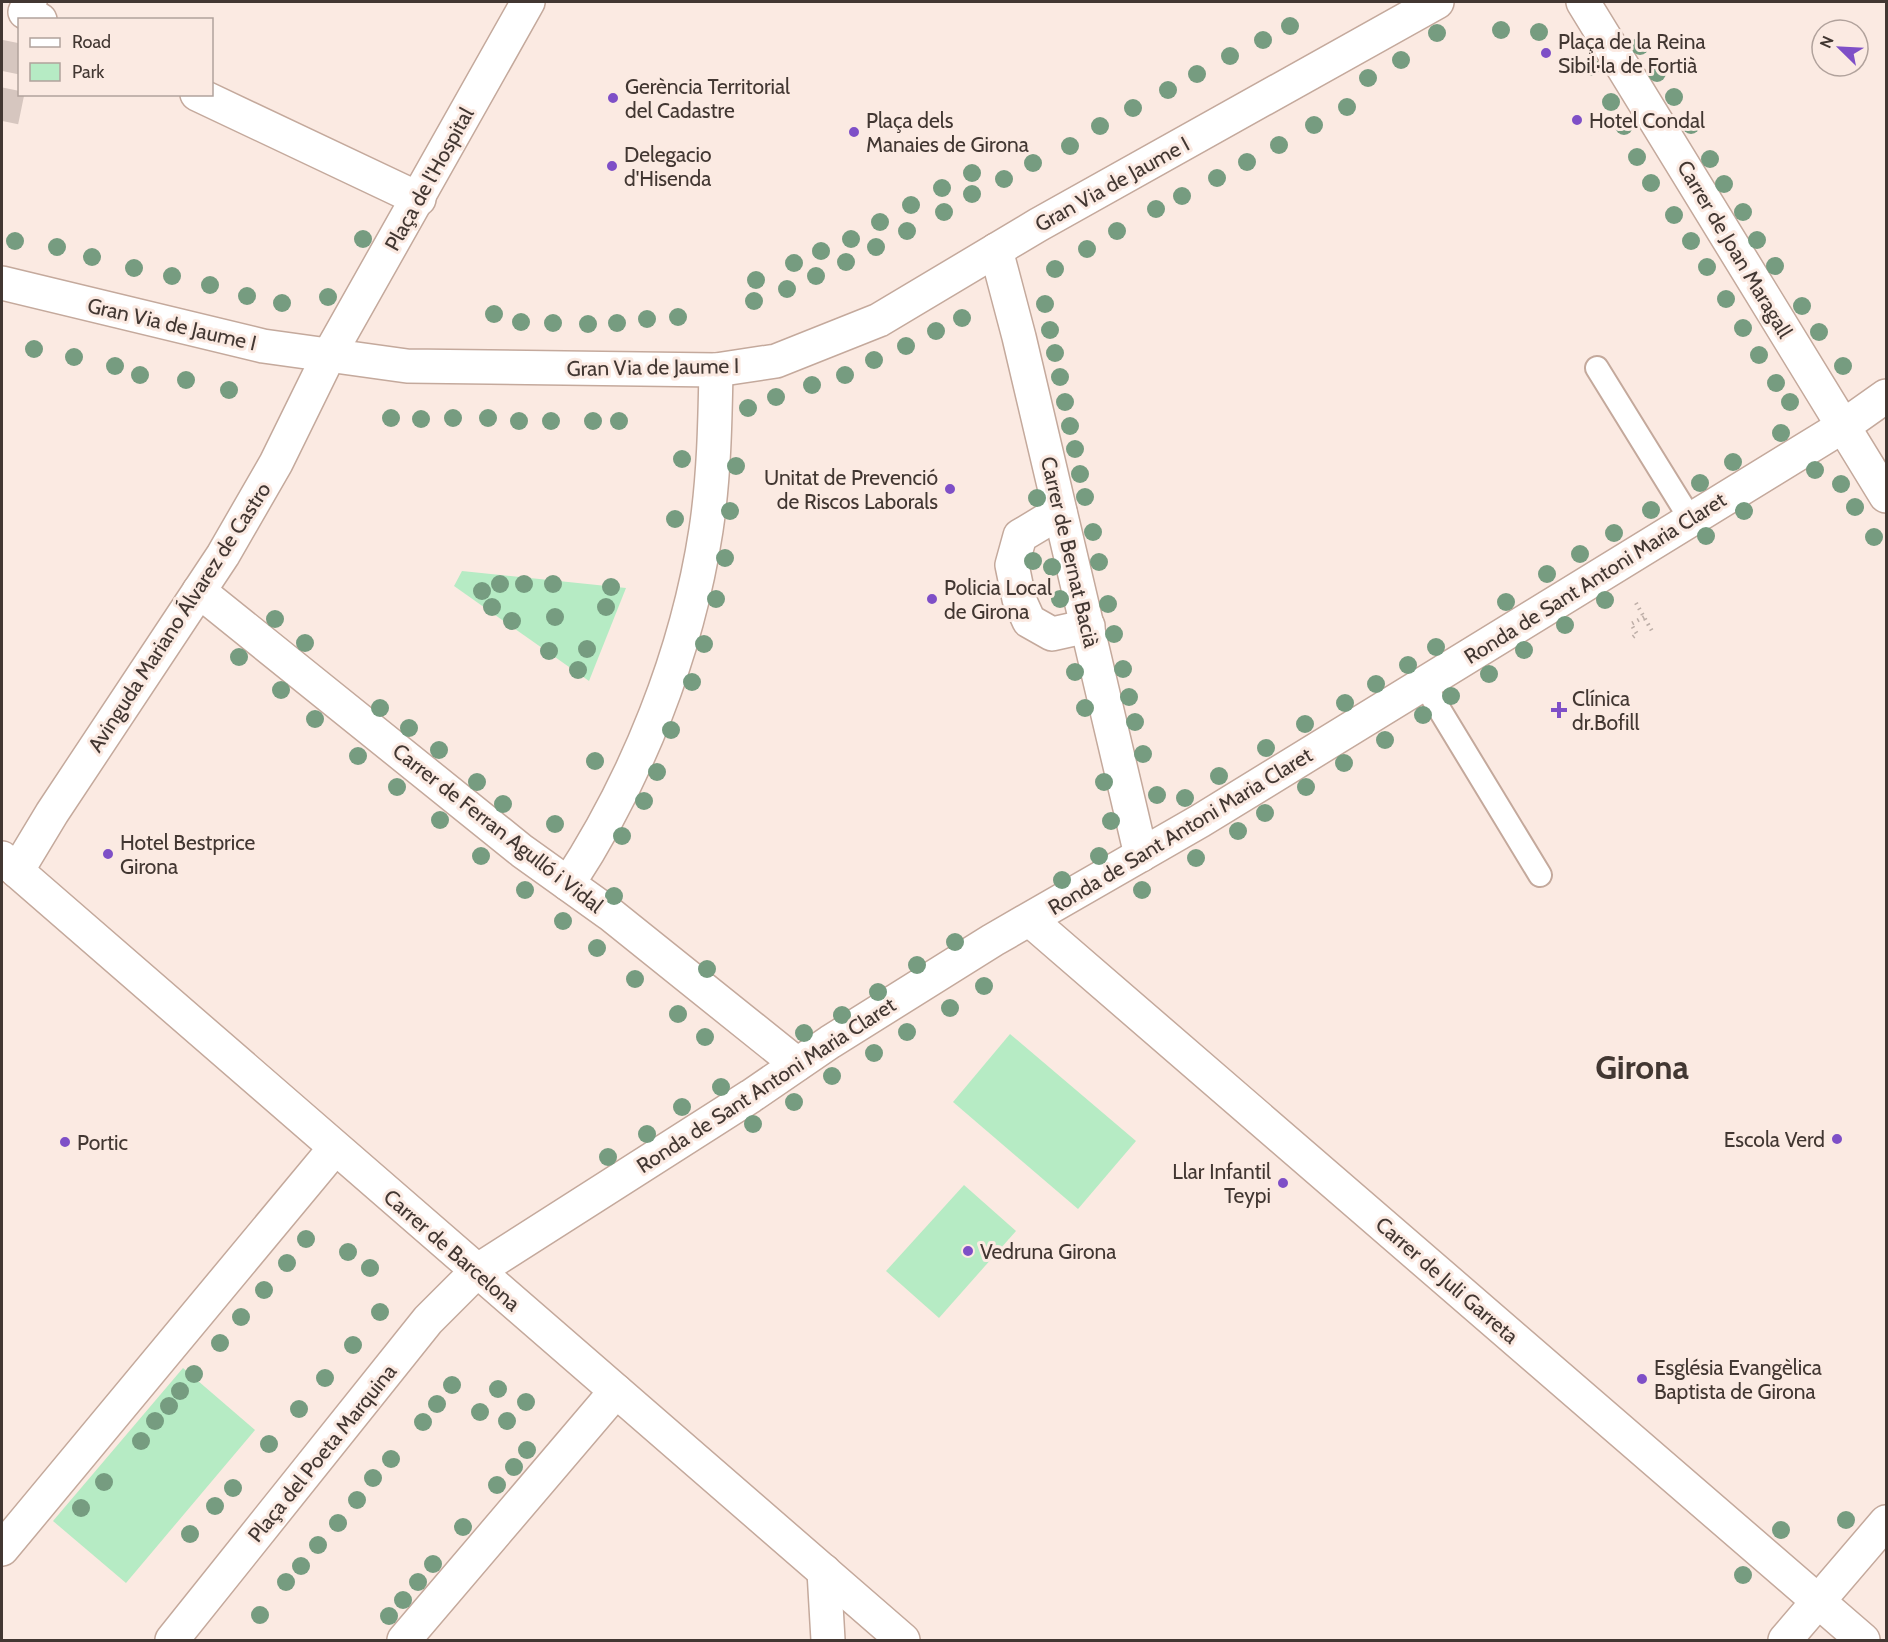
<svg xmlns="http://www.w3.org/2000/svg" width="1888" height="1642" viewBox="0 0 1888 1642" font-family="Cabin,sans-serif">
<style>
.green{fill:#b6ebc4}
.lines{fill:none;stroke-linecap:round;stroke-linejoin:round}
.street-tunnel{stroke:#d6c6bf;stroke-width:33;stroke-dasharray:33 16;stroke-linecap:butt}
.lane-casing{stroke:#c4a99c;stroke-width:26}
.street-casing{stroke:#c4a99c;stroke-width:36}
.secondary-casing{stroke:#c4a99c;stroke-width:36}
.path{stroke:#bdaea7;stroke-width:4;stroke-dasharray:1.5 4.5;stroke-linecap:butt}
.lane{stroke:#fff;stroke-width:22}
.street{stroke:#fff;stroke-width:33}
.secondary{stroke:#fff;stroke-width:33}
.tree{fill:#769c80}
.poi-dot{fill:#7e4fc7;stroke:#fbeae2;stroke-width:2}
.labels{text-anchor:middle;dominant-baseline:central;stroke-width:6;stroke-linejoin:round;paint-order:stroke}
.poi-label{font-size:21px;fill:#423732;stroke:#fbeae2;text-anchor:start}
.street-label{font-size:21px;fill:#423732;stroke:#fbeae2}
.town-label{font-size:33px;font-weight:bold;fill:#423732;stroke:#fbeae2}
</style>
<rect width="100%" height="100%" fill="#fbeae2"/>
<g class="green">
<path d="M462,571L626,588L589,681L454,586Z"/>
<path d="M1010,1034L1136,1141L1078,1209L953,1102Z"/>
<path d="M964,1185L1016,1231L939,1318L886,1271Z"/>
<path d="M183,1368L255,1430L126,1583L53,1521Z"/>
</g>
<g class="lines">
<path class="street-tunnel" d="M2,121L18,43"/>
<g class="lane-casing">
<g id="lane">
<path d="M1597,368L1691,520"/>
<path d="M1424,684L1540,875"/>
</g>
</g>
<g class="street-casing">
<g id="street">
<path d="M30,2L25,12L40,20"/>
<path d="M1583,2L1886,496"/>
<path d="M197,94L419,199"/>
<path d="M996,250L1019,337L1141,855"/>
<path d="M2,283L263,346L407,366L716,370L776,361L879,320L1038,225L1437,2"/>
<path d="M1060,512L1020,536L1012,565L1019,599L1029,621L1052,634L1088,626"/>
<path d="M199,591L522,851L610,914L797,1064"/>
<path d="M17,871L52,813L223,555L276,463L329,355L528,2"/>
<path d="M568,884C637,779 687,654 706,530C714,477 715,423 716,370"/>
<path d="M1030,920L1863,1640"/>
<path d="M2,1549L335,1148"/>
<path d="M824,1571L828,1640"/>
<path d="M172,1640L428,1320L477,1271L751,1096L830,1042L993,940L1200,821L1845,425L1886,396"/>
<path d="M404,1640L616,1391"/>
<path d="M1785,1640L1886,1522"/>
</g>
</g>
<g class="secondary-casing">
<path id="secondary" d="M2,858L903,1640"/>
</g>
<g class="path">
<path d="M1636,603L1652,631"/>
<path d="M1633,637L1637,634L1631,624L1644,617"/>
</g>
<use href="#lane" class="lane"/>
<use href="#street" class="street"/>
<use href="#secondary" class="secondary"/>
</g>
<g class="tree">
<circle cx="1290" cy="26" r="9"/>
<circle cx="1501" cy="30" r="9"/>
<circle cx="1539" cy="32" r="9"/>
<circle cx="1437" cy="33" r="9"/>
<circle cx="1263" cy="40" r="9"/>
<circle cx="1640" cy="46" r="9"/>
<circle cx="1230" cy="56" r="9"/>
<circle cx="1401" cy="60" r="9"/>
<circle cx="1591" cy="67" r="9"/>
<circle cx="1657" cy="73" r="9"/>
<circle cx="1197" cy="74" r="9"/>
<circle cx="1368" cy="78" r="9"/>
<circle cx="1168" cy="90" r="9"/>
<circle cx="1674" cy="97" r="9"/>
<circle cx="1611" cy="102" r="9"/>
<circle cx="1347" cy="107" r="9"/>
<circle cx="1133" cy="108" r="9"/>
<circle cx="1314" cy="125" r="9"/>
<circle cx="1691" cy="125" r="9"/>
<circle cx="1100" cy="126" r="9"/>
<circle cx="1624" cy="126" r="9"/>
<circle cx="1279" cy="145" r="9"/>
<circle cx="1070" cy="146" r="9"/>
<circle cx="1637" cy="157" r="9"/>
<circle cx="1710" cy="159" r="9"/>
<circle cx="1247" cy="162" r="9"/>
<circle cx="1033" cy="163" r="9"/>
<circle cx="972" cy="173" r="9"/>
<circle cx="1217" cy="178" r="9"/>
<circle cx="1004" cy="179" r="9"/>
<circle cx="1651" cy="183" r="9"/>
<circle cx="1724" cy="184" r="9"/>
<circle cx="942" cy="188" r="9"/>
<circle cx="972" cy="194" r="9"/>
<circle cx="1182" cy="196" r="9"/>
<circle cx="911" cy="205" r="9"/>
<circle cx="1156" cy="209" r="9"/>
<circle cx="944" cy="212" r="9"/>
<circle cx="1743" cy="212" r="9"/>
<circle cx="1674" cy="215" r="9"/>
<circle cx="880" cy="222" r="9"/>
<circle cx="907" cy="231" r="9"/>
<circle cx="1117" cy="231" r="9"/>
<circle cx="363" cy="239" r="9"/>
<circle cx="851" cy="239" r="9"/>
<circle cx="1757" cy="240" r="9"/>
<circle cx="15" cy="241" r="9"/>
<circle cx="1691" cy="241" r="9"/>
<circle cx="57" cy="247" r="9"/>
<circle cx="876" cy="247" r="9"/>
<circle cx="1087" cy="249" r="9"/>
<circle cx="821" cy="251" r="9"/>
<circle cx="92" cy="257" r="9"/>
<circle cx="846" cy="262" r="9"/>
<circle cx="794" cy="263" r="9"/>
<circle cx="1775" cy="266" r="9"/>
<circle cx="1707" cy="267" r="9"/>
<circle cx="134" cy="268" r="9"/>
<circle cx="1055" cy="269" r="9"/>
<circle cx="172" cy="276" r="9"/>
<circle cx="816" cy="276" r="9"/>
<circle cx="756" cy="280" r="9"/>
<circle cx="210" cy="285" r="9"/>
<circle cx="787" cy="289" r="9"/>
<circle cx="247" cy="296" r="9"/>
<circle cx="328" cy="297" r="9"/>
<circle cx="1726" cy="299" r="9"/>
<circle cx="754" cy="301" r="9"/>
<circle cx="282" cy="303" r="9"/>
<circle cx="1045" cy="304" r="9"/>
<circle cx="1802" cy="306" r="9"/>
<circle cx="494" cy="314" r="9"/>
<circle cx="678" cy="317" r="9"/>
<circle cx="962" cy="318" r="9"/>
<circle cx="647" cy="319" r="9"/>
<circle cx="521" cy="322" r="9"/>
<circle cx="553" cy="323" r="9"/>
<circle cx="617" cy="323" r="9"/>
<circle cx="588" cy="324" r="9"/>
<circle cx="1743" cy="328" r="9"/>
<circle cx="1050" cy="330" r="9"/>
<circle cx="936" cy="331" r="9"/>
<circle cx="1819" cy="332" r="9"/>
<circle cx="906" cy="346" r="9"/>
<circle cx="34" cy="349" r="9"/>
<circle cx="1055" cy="353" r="9"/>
<circle cx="1759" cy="355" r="9"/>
<circle cx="74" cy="357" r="9"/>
<circle cx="874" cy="360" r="9"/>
<circle cx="115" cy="366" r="9"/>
<circle cx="1843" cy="366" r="9"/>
<circle cx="140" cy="375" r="9"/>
<circle cx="845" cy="375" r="9"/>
<circle cx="1060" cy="377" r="9"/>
<circle cx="186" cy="380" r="9"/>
<circle cx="1776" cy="383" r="9"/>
<circle cx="812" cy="385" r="9"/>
<circle cx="229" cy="390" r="9"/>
<circle cx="776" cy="397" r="9"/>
<circle cx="1065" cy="402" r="9"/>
<circle cx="1790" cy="402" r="9"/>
<circle cx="748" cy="408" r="9"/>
<circle cx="391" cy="418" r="9"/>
<circle cx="453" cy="418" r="9"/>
<circle cx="488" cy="418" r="9"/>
<circle cx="421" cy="419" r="9"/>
<circle cx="519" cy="421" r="9"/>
<circle cx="551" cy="421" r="9"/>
<circle cx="593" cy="421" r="9"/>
<circle cx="619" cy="421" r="9"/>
<circle cx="1070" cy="426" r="9"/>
<circle cx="1781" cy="433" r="9"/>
<circle cx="1075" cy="449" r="9"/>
<circle cx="682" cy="459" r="9"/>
<circle cx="1733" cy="462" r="9"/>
<circle cx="736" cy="466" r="9"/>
<circle cx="1815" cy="470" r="9"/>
<circle cx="1080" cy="474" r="9"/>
<circle cx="1700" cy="483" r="9"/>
<circle cx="1841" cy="484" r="9"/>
<circle cx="1085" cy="497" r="9"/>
<circle cx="1037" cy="498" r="9"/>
<circle cx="1855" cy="507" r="9"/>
<circle cx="1651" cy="510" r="9"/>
<circle cx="730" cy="511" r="9"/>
<circle cx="1744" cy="511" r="9"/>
<circle cx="675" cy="519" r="9"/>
<circle cx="1093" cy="532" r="9"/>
<circle cx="1614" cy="533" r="9"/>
<circle cx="1706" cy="536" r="9"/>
<circle cx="1874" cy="537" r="9"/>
<circle cx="1580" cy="554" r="9"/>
<circle cx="725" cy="558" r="9"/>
<circle cx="1033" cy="561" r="9"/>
<circle cx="1099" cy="562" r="9"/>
<circle cx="1052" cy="567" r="9"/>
<circle cx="1547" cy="574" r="9"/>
<circle cx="500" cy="584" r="9"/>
<circle cx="524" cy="584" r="9"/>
<circle cx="553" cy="584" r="9"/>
<circle cx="611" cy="587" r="9"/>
<circle cx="482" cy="591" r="9"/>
<circle cx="716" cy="599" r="9"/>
<circle cx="1060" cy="599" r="9"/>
<circle cx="1605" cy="600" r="9"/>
<circle cx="1506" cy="602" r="9"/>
<circle cx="1108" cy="604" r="9"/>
<circle cx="492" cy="607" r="9"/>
<circle cx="606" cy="607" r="9"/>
<circle cx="555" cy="617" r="9"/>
<circle cx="275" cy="619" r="9"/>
<circle cx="512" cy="621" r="9"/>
<circle cx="1565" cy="625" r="9"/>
<circle cx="1114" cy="634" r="9"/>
<circle cx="305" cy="643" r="9"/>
<circle cx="704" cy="644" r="9"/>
<circle cx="1436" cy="647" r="9"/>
<circle cx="587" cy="649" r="9"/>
<circle cx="1524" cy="650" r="9"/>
<circle cx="549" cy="651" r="9"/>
<circle cx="239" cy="657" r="9"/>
<circle cx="1408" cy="665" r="9"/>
<circle cx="1123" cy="669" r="9"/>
<circle cx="578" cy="670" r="9"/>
<circle cx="1075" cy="672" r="9"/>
<circle cx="1489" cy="674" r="9"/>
<circle cx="692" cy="682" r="9"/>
<circle cx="1376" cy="684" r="9"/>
<circle cx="281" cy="690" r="9"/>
<circle cx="1451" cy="696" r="9"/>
<circle cx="1129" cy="697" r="9"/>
<circle cx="1345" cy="703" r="9"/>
<circle cx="380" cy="708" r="9"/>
<circle cx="1085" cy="708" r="9"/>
<circle cx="1423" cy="715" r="9"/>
<circle cx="315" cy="719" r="9"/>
<circle cx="1135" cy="722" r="9"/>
<circle cx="1305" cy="724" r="9"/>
<circle cx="409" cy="728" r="9"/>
<circle cx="671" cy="730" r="9"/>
<circle cx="1385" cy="740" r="9"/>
<circle cx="1266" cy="748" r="9"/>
<circle cx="439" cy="750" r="9"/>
<circle cx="1143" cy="754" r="9"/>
<circle cx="358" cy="756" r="9"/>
<circle cx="595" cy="761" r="9"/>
<circle cx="1344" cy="763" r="9"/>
<circle cx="657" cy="772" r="9"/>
<circle cx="1219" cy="776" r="9"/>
<circle cx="477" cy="782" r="9"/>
<circle cx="1104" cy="782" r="9"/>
<circle cx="397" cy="787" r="9"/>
<circle cx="1306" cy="787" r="9"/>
<circle cx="1157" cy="795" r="9"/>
<circle cx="1185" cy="798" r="9"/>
<circle cx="644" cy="801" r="9"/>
<circle cx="503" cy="804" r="9"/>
<circle cx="1265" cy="813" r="9"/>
<circle cx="440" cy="820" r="9"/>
<circle cx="1111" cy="821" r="9"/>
<circle cx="555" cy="824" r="9"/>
<circle cx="1238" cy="831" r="9"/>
<circle cx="622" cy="836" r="9"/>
<circle cx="481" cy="856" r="9"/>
<circle cx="1099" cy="856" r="9"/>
<circle cx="1196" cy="858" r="9"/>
<circle cx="1062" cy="880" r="9"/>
<circle cx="525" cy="890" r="9"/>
<circle cx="1142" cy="890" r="9"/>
<circle cx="614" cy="896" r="9"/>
<circle cx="563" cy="921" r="9"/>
<circle cx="955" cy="942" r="9"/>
<circle cx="597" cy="948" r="9"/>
<circle cx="917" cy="965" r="9"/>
<circle cx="707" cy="969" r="9"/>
<circle cx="635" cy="979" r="9"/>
<circle cx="984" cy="986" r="9"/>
<circle cx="878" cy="992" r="9"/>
<circle cx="950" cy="1008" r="9"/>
<circle cx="678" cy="1014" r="9"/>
<circle cx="842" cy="1015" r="9"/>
<circle cx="907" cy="1032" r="9"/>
<circle cx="804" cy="1033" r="9"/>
<circle cx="705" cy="1037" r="9"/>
<circle cx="874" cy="1053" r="9"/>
<circle cx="832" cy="1076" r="9"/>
<circle cx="721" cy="1087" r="9"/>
<circle cx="794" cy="1102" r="9"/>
<circle cx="682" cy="1107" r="9"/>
<circle cx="753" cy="1124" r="9"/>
<circle cx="647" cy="1134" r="9"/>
<circle cx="608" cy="1157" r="9"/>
<circle cx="306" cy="1239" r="9"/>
<circle cx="348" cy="1252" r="9"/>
<circle cx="287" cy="1263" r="9"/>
<circle cx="370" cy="1268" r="9"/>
<circle cx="264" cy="1290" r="9"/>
<circle cx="380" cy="1312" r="9"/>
<circle cx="241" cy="1317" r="9"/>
<circle cx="220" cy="1343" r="9"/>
<circle cx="353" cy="1345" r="9"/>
<circle cx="194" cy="1374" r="9"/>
<circle cx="325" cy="1378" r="9"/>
<circle cx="452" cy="1385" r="9"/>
<circle cx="498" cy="1389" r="9"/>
<circle cx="180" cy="1391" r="9"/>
<circle cx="526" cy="1402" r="9"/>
<circle cx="437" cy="1404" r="9"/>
<circle cx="169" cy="1406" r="9"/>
<circle cx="299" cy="1409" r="9"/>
<circle cx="480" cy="1412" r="9"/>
<circle cx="155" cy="1421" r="9"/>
<circle cx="507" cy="1421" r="9"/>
<circle cx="423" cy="1422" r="9"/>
<circle cx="141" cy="1441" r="9"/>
<circle cx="269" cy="1444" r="9"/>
<circle cx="527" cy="1450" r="9"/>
<circle cx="391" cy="1459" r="9"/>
<circle cx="514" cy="1467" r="9"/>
<circle cx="373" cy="1478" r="9"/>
<circle cx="104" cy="1482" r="9"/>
<circle cx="497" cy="1485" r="9"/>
<circle cx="233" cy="1488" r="9"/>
<circle cx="357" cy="1500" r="9"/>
<circle cx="215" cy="1506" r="9"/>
<circle cx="81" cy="1508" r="9"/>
<circle cx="1846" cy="1520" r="9"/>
<circle cx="338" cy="1523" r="9"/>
<circle cx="463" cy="1527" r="9"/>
<circle cx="1781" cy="1530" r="9"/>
<circle cx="190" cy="1534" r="9"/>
<circle cx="318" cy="1545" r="9"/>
<circle cx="433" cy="1564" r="9"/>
<circle cx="301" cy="1566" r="9"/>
<circle cx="1743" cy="1575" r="9"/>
<circle cx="286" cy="1582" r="9"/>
<circle cx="418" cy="1582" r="9"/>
<circle cx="403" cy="1600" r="9"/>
<circle cx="260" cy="1615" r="9"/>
<circle cx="389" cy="1616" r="9"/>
</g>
<g class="poi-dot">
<circle cx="1546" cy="53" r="6"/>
<circle cx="613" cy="98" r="6"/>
<circle cx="1577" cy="120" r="6"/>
<circle cx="854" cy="132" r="6"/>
<circle cx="612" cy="166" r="6"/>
<circle cx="950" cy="489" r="6"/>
<circle cx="932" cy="599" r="6"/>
<path d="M1556 701h6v6h6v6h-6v6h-6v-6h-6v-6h6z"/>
<circle cx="108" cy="854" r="6"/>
<circle cx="1837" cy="1139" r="6"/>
<circle cx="65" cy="1142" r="6"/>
<circle cx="1283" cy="1183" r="6"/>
<circle cx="968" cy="1251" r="6"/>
<circle cx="1642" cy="1379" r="6"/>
</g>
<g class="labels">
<g class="poi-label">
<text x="1558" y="41">Plaça de la Reina<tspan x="1558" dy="24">Sibil·la de Fortià</tspan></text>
<text x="625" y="86">Gerència Territorial<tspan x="625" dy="24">del Cadastre</tspan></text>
<text x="866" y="120">Plaça dels<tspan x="866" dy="24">Manaies de Girona</tspan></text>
<text x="1589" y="120">Hotel Condal</text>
<text x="624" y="154">Delegacio<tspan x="624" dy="24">d'Hisenda</tspan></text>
<text x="938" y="477" text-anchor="end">Unitat de Prevenció<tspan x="938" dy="24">de Riscos Laborals</tspan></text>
<text x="944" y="587">Policia Local<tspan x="944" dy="24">de Girona</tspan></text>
<text x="1572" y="698">Clínica<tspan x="1572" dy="24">dr.Bofill</tspan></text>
<text x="120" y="842">Hotel Bestprice<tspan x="120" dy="24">Girona</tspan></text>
<text x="1825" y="1139" text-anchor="end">Escola Verd</text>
<text x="77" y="1142">Portic</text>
<text x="1271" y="1171" text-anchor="end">Llar Infantil<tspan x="1271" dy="24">Teypi</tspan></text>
<text x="980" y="1251">Vedruna Girona</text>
<text x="1654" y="1367">Església Evangèlica<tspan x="1654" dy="24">Baptista de Girona</tspan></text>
</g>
<g class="street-label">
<text transform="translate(429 179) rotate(-61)">Plaça de l'Hospital</text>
<text transform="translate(1112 184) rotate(-29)">Gran Via de Jaume I</text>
<text transform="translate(1735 249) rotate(59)">Carrer de Joan Maragall</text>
<text transform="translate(172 324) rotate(13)">Gran Via de Jaume I</text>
<text transform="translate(653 367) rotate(-1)">Gran Via de Jaume I</text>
<text transform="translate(1070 552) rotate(77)">Carrer de Bernat Bacià</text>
<text transform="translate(1595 578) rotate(-32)">Ronda de Sant Antoni Maria Claret</text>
<text transform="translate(179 617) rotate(-57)">Avinguda Mariano Álvarez de Castro</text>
<text transform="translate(498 828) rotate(38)">Carrer de Ferran Agulló i Vidal</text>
<text transform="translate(1180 831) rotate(-31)">Ronda de Sant Antoni Maria Claret</text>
<text transform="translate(766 1085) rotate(-33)">Ronda de Sant Antoni Maria Claret</text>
<text transform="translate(452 1250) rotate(41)">Carrer de Barcelona</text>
<text transform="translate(1447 1280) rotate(41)">Carrer de Juli Garreta</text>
<text transform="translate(322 1453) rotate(-51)">Plaça del Poeta Marquina</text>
</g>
<g class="town-label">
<text x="1642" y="1067">Girona</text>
</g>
</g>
<rect width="1888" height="1642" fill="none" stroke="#423732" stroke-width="6"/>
<rect x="18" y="18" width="195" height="78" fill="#fbeae2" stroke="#b1a29c" stroke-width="1.5"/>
<rect x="30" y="38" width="30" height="9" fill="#ffffff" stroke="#b1a29c" stroke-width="1.5"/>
<text x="72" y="48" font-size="18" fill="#423732">Road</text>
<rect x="30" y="63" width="30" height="18" fill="#b6ebc4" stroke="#b1a29c" stroke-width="1.5"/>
<text x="72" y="78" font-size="18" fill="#423732">Park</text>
<g transform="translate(1840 48) rotate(294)"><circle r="28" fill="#fbeae2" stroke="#b1a29c" stroke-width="1.5"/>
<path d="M0-4.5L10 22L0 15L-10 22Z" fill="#7e4fc7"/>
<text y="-9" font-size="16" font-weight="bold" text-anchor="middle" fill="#423732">N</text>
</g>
</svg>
